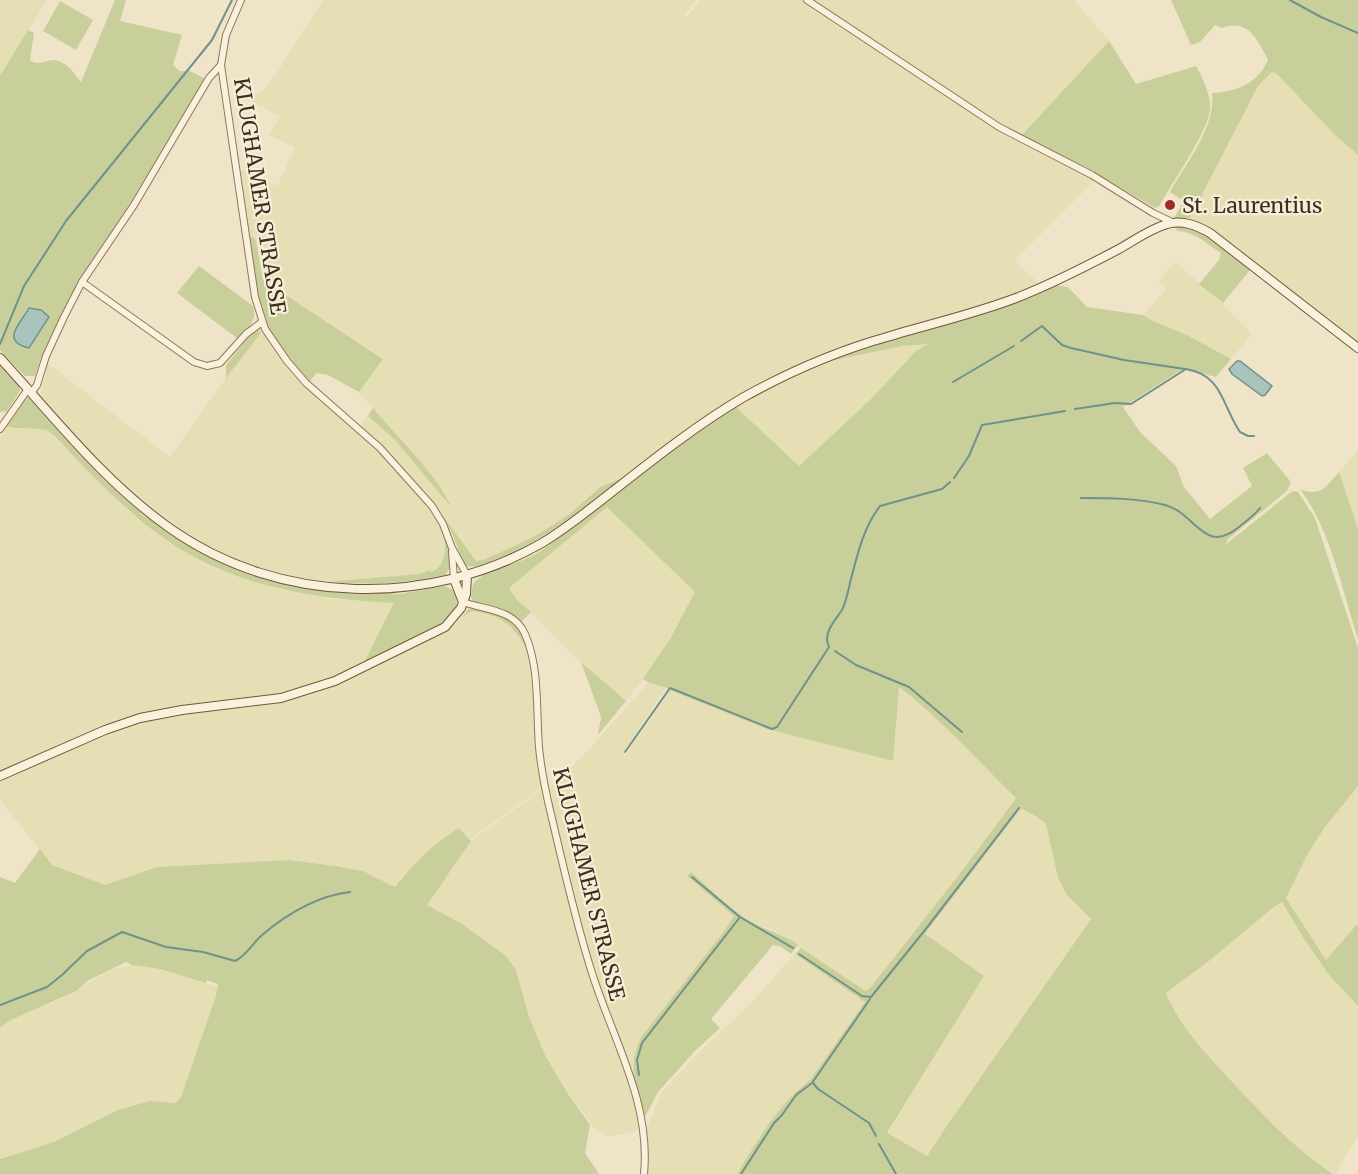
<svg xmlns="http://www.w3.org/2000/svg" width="1358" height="1174" viewBox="0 0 1358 1174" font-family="Merriweather,serif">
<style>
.farmland{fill:#e6deb5}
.green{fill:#c9cf9b;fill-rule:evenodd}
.water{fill:#a9c4bc;stroke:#6f938a;stroke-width:1.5}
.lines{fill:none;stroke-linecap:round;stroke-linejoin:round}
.stream{stroke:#6f938a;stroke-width:2}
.street-casing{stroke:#8d765c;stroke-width:8}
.secondary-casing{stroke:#6f573f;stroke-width:10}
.street{stroke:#faf1dc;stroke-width:6}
.secondary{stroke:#faf1dc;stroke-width:8}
.poi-dot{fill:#9e2a2b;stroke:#f7eed8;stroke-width:2}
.labels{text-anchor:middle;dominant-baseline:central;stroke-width:4.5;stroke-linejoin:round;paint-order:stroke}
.street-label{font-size:21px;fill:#3d2e20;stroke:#f7eed8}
.poi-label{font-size:21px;fill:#3d2e20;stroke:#f7eed8;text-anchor:start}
</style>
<rect width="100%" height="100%" fill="#f0e4c8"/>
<g class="farmland">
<path d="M0,0H47L0,77Z"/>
<path d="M323,0H696L684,16L686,18L700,0H802L1008,137L1095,180L1014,261L1040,284L992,303L875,336L844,347L705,417L623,478L600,487L570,514L535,537L484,560L476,561L441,513L403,467L360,426L368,416L395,440L450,504L447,497L414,455L359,392L383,358L263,280L256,242L254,238L249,236L240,169L277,186L295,148L269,135L280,116L246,99L262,92L278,71Z"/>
<path d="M812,0H1074L1109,41L1021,136Z"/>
<path d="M1273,72L1277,74L1333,133L1358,155V344L1217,233L1190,218L1258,86Z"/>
<path d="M1175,262L1223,304L1252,334L1231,359L1187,335L1153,321L1143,315L1166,289L1159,281Z"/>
<path d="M261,333L265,335L294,373L382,453L429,506L440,523L444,534L443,563L436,571L432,572L430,570L419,574L327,582L296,578L259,567L220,553L191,537L139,500L92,453L40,397L47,363L170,457L228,375Z"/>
<path d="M929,343L905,362L870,400L799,466L736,407L785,380L830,361L902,346Z"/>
<path d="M6,426L17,429L37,428L47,430L140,520L191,555L215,567L278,589L333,599L395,603L364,663L324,682L296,691L268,697L168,709L0,773V437Z"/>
<path d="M1358,450V529L1339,472Z"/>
<path d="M607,507L696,592L657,661L626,701L581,662L517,600L509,588Z"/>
<path d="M471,611L502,619L510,624L527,650L534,703L537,751L542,787L471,839L459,828L405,873L395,887L363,871L335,866L289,860L157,867L105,885L52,865L0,800V780L119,729L139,722L187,713L238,708L302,697L341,683L445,632Z"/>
<path d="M648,683L666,687L622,755L625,756L670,690L767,729L893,761L898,687L924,706L962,742L1016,798L962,871L870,988L865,991L779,933L751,922L687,876L734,916L722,934L642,1036L636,1047L632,1073L600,992L586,944L548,789L582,757Z"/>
<path d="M1358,786V923L1326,961L1286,898L1308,853L1325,827Z"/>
<path d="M542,789L587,967L604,1017L629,1080L642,1129L620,1135L607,1136L595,1129L568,1094L546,1057L529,1017L516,970L507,957L427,905L471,841Z"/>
<path d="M1021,808L1034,817L1042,820L1046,824L1075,904L1091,919L946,1127L927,1156L887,1134L984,976L925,935Z"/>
<path d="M1283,902L1304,939L1329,975L1358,1006V1136L1335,1174L1316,1163L1270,1121L1205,1053L1188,1033L1174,1011L1166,993L1209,961L1275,906Z"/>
<path d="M795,954L866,1002L810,1080L799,1088L770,1123L737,1174H647V1128L661,1093L697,1054L748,1006Z"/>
<path d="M132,965L160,969L218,987L217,996L181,1097L175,1103L150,1101L118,1110L54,1142L0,1159V1027L11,1020L60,999L113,969Z"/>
</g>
<g class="green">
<path d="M115,0H126L120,21L182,35L173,65L180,71H190L206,79L141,186L73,294L41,358L35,376H25L0,350V76L28,30L34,33L30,60C39,68 48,57 59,61C69,65 75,74 81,82Z"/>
<path d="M1171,0H1358V155L1333,133L1277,74L1272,72L1258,86L1190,218H1174L1184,201L1170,192C1186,163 1216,127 1212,93C1235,92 1260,83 1268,59C1256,39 1249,18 1222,28L1215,25L1200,42L1191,45Z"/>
<path d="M60,1L93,20L76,50L43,31Z"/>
<path d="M1109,41L1136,84L1196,66C1203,79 1211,94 1210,110C1208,131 1171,185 1159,206L1155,208L1086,167L1021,136Z"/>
<path d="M1174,226C1203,225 1229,253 1250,270L1223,303L1199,284L1219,260L1221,253C1207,244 1195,232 1178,231Z"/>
<path d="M249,236L254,238L256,242L263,280L383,359L359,392L328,375L317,373L309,382C294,365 274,345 265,323C255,296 253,265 249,236Z"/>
<path d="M199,266L253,306C258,321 247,329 238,339L177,293Z"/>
<path d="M1055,285L1068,287L1087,307L1143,315L1153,321L1187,335L1231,359L1216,377L1183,369L1123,407L1140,432L1176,466L1184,487L1210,519L1252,486L1243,468L1267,453L1291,482L1287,491L1228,539L1225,545L1290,493L1294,491L1298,492L1315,518L1358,648V786L1325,827L1308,853L1286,898L1326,960L1358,923V1006L1329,975L1304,939L1282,902L1275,906L1209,961L1166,993C1182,1031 1210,1058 1238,1088C1267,1119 1297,1150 1333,1174H737C757,1142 779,1103 810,1080L865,1002L795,954L801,948L861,988L865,991L870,988L962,871L1016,798C977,760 942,720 899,687L893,761L767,729L670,690C662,684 651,686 643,679L670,639L695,592L607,507L509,588L517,600L531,612L517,626L525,640L527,650C512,623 502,616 472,611L461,618L474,602L471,597L473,584C483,570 518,564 534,555C565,536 592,511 621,488C658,459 696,431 736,407L799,466L870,400L916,351L928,344L902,346L830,361C904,332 982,317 1055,285ZM1021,808C1029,814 1040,817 1046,824L1058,878L1067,895L1091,919L946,1127L927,1156L887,1133L984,976L925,934Z"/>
<path d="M259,329L261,333L226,378V365L251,334Z"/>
<path d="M0,365L19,386L20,391L7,411L0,412Z"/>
<path d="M28,397L35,401L84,458L144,516L207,555L256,575L284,583L344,593L399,594L445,586L454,591C457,597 458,603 455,609C444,630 386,652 364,663L394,603C300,599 213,582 139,519C118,501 98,482 79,462C69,451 59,439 47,430C33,427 20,430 6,426L21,402Z"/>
<path d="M373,408C395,435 439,476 451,507L395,440L368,416Z"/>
<path d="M1339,472L1358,529V639C1342,590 1331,530 1300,489C1321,498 1326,486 1339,472Z"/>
<path d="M623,478C595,500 500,575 466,566L462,560L452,533L441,513L476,561L484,560L535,536L570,514L600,487Z"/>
<path d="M444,534C449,546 455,565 445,575C406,584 367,585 327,582L419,574L430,570L432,572C447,565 445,549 444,534Z"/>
<path d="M581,662L626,701L598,735L601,717Z"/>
<path d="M459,828L471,841L427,905L462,924L507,957L516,970L529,1017L546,1057L568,1094L590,1125L585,1153L599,1174H0V1159L54,1142L118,1110L150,1101L175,1103L181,1097L216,996L218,984L207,980L206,983L160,969L132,965L126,962L89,980L76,991L11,1020L0,1027V877L15,883L40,849L52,865L105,885L157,867L289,860L335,866L363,871L395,887C413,864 434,843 459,828Z"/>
<path d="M691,872C709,888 727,907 748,920C764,930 782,933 798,945L791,954L780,946L773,945L711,1019L720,1028L695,1051L658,1092L645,1117C634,1088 627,1064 642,1036L722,934L734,916L687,876Z"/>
</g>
<g class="water">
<path d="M29,308L41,310L49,317L29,348C0,341 20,324 29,308Z"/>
<path d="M1237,361H1240L1272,386L1265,395L1262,396L1232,374L1229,369Z"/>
</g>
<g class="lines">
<g class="stream">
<path d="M1290,0L1321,17L1358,33"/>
<path d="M1021,341L1042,326L1062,345L1071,348L1124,360L1185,369"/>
<path d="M0,344L24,286L66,221L212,40L232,0"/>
<path d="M953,382L1014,346"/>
<path d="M1075,409L1115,403L1131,404L1186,369C1223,375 1222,406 1240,432L1248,436H1254"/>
<path d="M954,478L969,456L982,425L1065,411"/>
<path d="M1081,498C1109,498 1138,498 1165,505C1196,513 1204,556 1239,527C1246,521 1255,515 1260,508"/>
<path d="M835,651L856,665L909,687L962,732"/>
<path d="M625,752L670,688L772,729L777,727L829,647C822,634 835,620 842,610C846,602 848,592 850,583C857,556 863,528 880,506L942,489L950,482"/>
<path d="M692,877L740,917L793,948"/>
<path d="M799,954L862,996L871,997L925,930L1019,808"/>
<path d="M0,1005L47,987L62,975L87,951L122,932L166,947L203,952L235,961C247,955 252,944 262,935C288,913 316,896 350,892"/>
<path d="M639,1075L637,1060L642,1043L740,917"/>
<path d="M813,1083L818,1089L869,1123L876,1136"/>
<path d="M879,1144L896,1174"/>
<path d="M741,1174L774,1123L782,1115L796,1095L812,1083L870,999"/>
</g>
<g class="street-casing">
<g id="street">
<path d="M241,0L226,35L221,65L255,297L265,329L287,361L306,383L380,448L432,506L443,524L452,548L467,575"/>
<path d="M807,0L999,127L1092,175L1153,213L1174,223"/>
<path d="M82,282L194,362L207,366L220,363L246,334L262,322"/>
<path d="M32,392L37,385L46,356L64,317L82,282L134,205L209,78L221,65"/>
<path d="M0,429L28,389"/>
<path d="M452,552L454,579"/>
<path d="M463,602C485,610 514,609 525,634C540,668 536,711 539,747C541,768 545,789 550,810C563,865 575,920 592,973C613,1040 651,1102 644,1174"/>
</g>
</g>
<g class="secondary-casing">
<g id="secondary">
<path d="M0,358C54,417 105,483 171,529C279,605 429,608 542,543C567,528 590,509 613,491C655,458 698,424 744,397C789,372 837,351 887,337C930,324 974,314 1016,298C1052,284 1085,267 1119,249C1135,240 1150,229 1167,224C1183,220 1196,225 1210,233L1358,348"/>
<path d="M454,579L463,602"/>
<path d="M0,776L105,730L140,718L182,710L281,698L335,681L445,627L461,608L466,594L467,575"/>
</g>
</g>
<use href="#street" class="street"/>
<use href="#secondary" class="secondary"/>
</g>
<circle class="poi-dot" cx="1170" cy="205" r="6"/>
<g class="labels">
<g class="street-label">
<text transform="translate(260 196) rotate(81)">KLUGHAMER STRASSE</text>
<text transform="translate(589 884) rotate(76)">KLUGHAMER STRASSE</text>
</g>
<g class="poi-label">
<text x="1182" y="205">St. Laurentius</text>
</g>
</g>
</svg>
